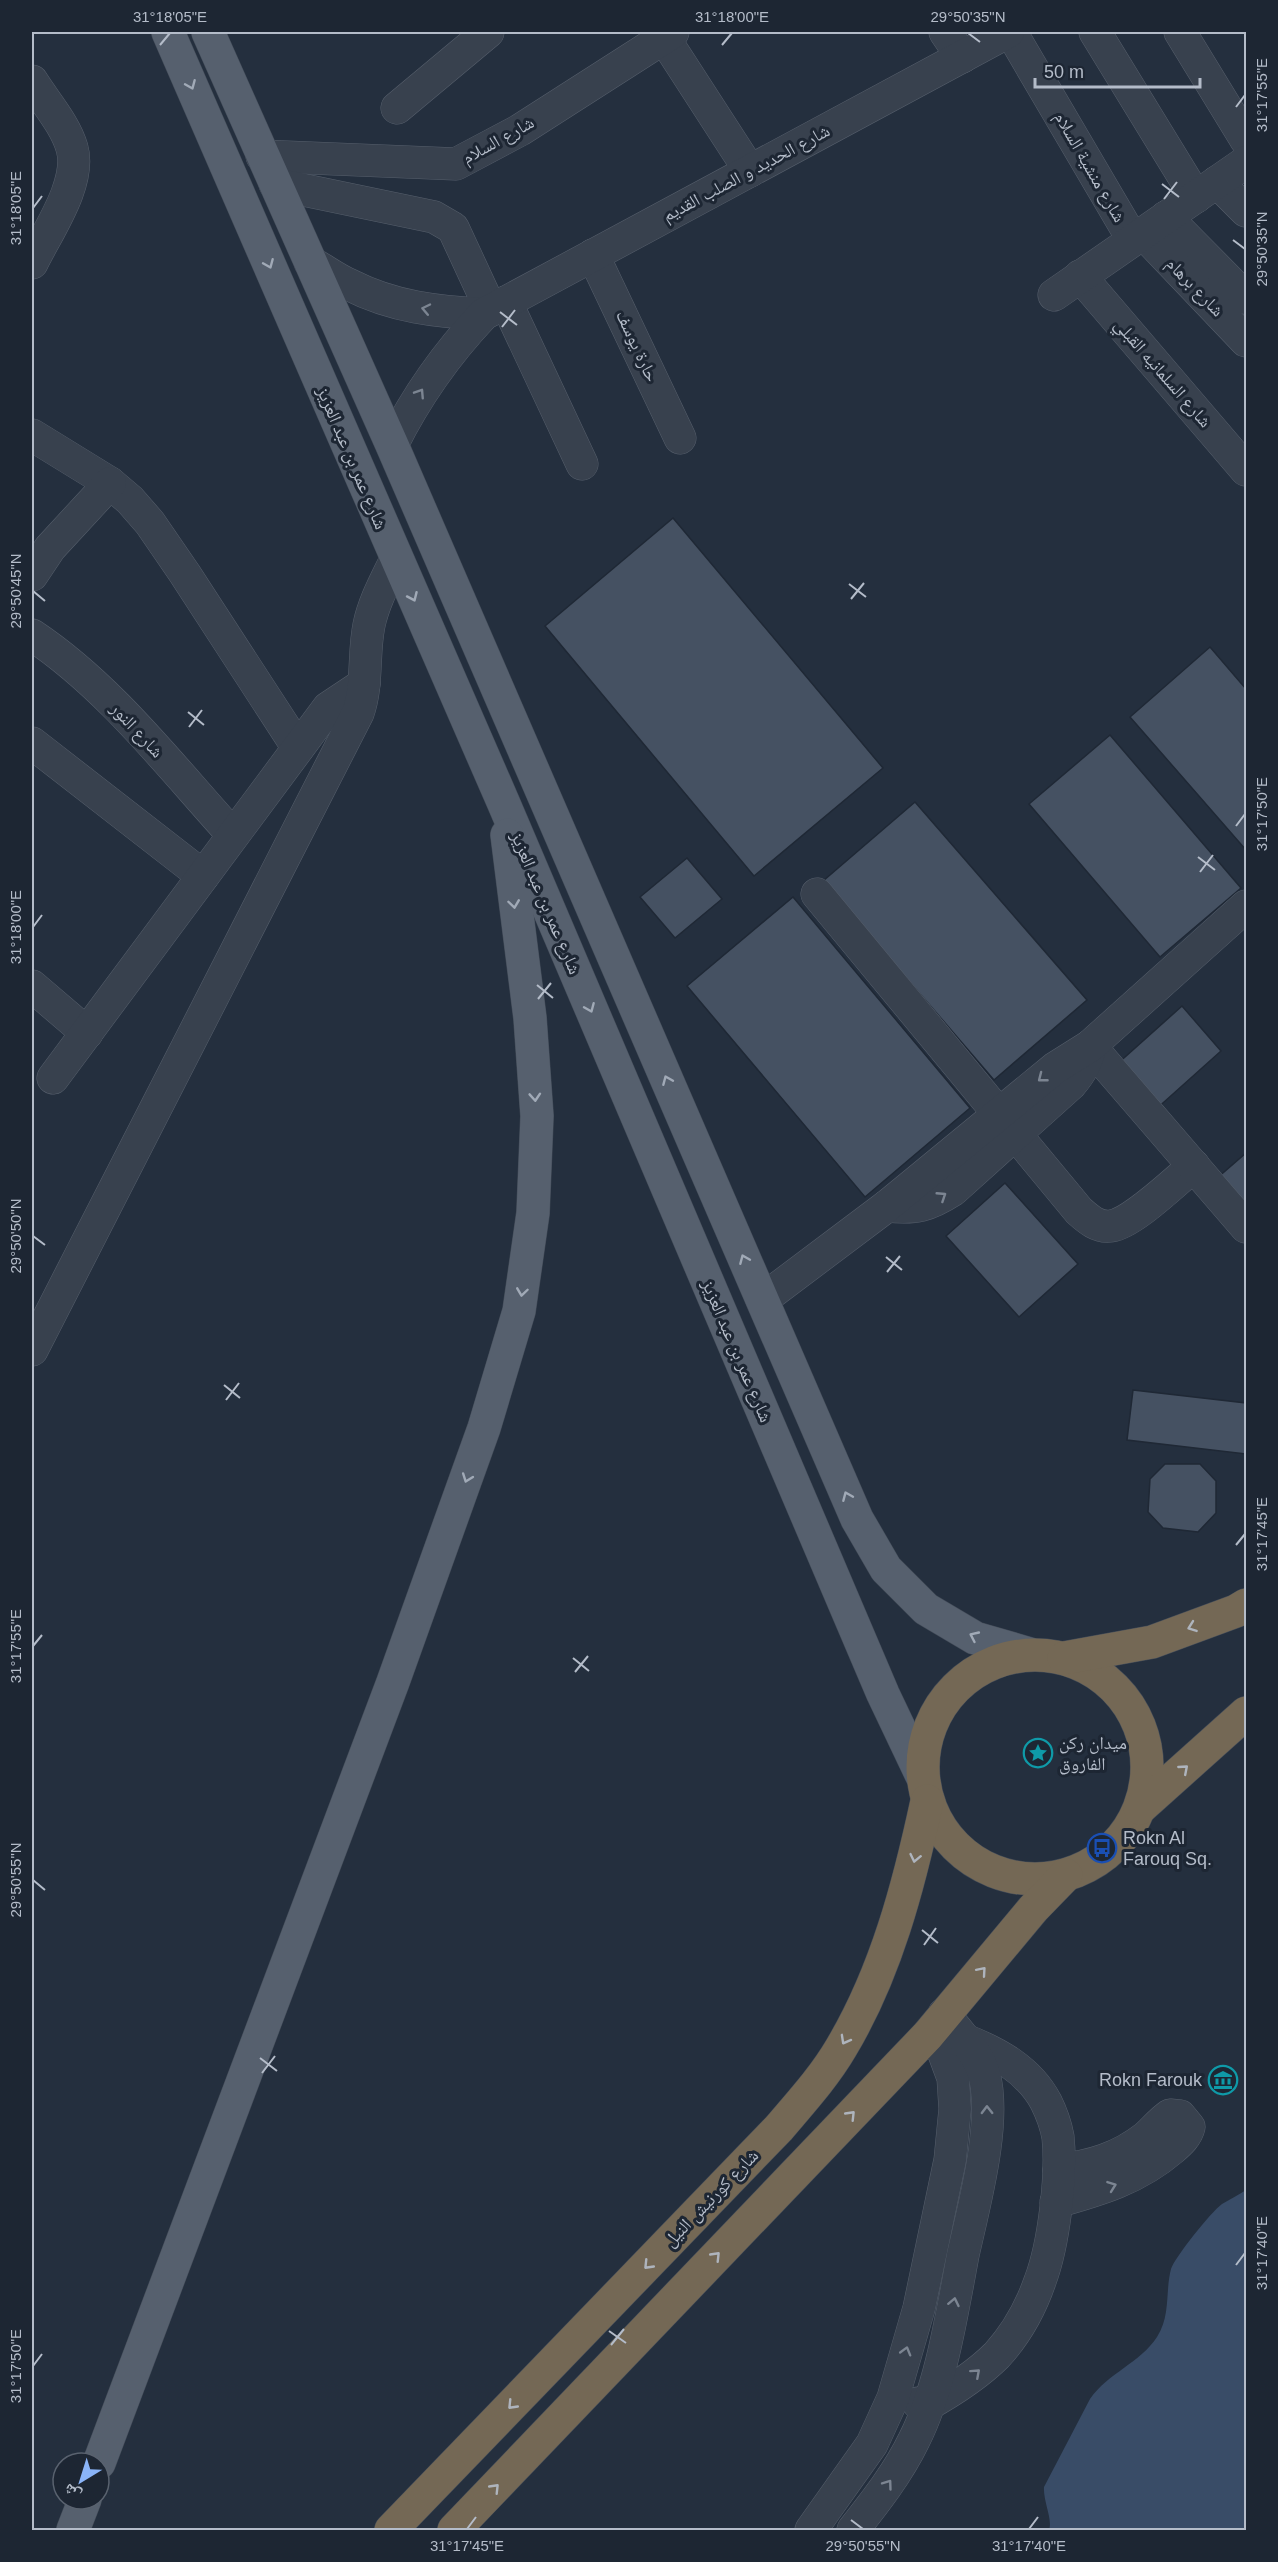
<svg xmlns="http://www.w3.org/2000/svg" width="1278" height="2562" viewBox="0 0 1278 2562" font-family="Helvetica,'Noto Naskh Arabic',sans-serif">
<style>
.water{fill:#394c67}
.building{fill:#455162;stroke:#1f2835;stroke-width:1.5}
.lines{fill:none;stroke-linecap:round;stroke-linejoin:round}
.minor-casing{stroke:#565f6c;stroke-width:33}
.major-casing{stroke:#414a57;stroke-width:34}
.highway-casing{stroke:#434c59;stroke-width:34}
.minor{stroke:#38414e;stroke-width:32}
.major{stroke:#56606e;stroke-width:33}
.highway{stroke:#746855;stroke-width:33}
.oneway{stroke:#a1aab7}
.oneway2{stroke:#7c8592}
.oneway3{stroke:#aeb4bd}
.ticks{fill:none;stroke:#b4bcc9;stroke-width:2}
.labels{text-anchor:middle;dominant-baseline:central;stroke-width:6;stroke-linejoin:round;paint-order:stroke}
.street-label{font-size:18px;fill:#b4bcc9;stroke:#1d2633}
.poi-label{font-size:18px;fill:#b4bcc9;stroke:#1d2633;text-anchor:start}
.neatline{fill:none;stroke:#b4bcc9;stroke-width:2}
.ticks-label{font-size:15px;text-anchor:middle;fill:#b4bcc9}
</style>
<rect width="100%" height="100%" fill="#242f3e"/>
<path class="water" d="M1246,2190V2530H1049C1053,2520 1043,2501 1044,2487L1090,2399C1108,2373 1140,2363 1157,2337C1171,2315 1165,2292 1171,2269C1175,2257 1211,2212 1222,2204C1230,2199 1239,2195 1246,2190Z"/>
<g class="building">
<path d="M673,518L883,768L754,876L545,626Z"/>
<path d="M1210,647L1246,689V850L1130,717Z"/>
<path d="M1110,735L1241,888L1160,957L1029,804Z"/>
<path d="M915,802L1087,1000L994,1080L823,881Z"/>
<path d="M687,858L722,899L675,938L640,897Z"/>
<path d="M793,897L970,1108L865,1197L687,986Z"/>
<path d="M1182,1006L1221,1051L1154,1111L1115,1066Z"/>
<path d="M1246,1153V1214L1216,1179Z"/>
<path d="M1005,1183L1078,1264L1019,1317L946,1236Z"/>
<path d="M1133,1390L1246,1403V1454L1127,1440Z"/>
<path d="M1165,1464H1200L1216,1481V1513L1198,1532L1163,1528L1148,1512L1150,1479Z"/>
</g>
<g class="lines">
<g class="minor-casing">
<g id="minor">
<path d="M657,32L664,38L750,171"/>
<path d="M945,32L962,57"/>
<path d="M1011,32L1133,240"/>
<path d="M1095,32L1196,197"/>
<path d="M1180,32L1246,140"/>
<path d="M32,81C45,102 65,124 72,148C82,183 47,232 32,263"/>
<path d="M397,108L488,32"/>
<path d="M262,156L456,164L520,130L673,32"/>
<path d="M1217,182L1246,211"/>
<path d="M275,184L434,217L453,228L491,310"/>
<path d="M1166,217L1246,298"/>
<path d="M1143,233L1246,341"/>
<path d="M593,255L680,438"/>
<path d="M310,262C323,269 336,279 350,285C393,307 438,312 484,314"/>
<path d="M1080,276L1246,470"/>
<path d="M1054,295L1246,162"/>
<path d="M506,302L582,464"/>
<path d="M32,435L110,483L130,500L150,523L185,574L298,748"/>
<path d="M392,445C417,395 446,354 484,314L1008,32"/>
<path d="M32,575L50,548L110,483"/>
<path d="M32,635C109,686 171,767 233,835"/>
<path d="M32,743L203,876"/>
<path d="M817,894L1079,1211C1088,1219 1098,1228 1111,1226C1133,1223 1175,1181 1194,1166"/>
<path d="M32,986L87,1033"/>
<path d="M1090,1046L1246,1227"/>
<path d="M53,1078L328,708L364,684"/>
<path d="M887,1206C916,1209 928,1206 953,1190L1071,1084C1081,1072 1087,1062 1090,1047"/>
<path d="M762,1300L887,1206L1055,1068L1090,1046L1246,906"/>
<path d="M32,1350L358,713C368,685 363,654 369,625C374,601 386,580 396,559"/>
<path d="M1056,2202C1099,2190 1137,2179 1172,2149C1179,2143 1187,2136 1189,2127L1180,2116L1170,2115C1161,2121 1154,2130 1146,2137C1119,2158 1092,2166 1059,2170"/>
<path d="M918,2403L927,2405C952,2391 976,2376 997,2355C1016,2334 1031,2307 1040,2281C1054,2244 1062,2175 1058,2137C1056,2126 1051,2112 1046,2102C1029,2070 998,2053 965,2040"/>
<path d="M811,2530L872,2444L893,2398L919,2308L950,2160L955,2109L953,2078L943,2051L928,2035"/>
<path d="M853,2530C875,2502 898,2473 914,2440C941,2387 952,2313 963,2255C974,2205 997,2123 984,2074C979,2054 957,2030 944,2014"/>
</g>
</g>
<g class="major-casing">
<g id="major">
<path d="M168,32L504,804L883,1694L922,1776"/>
<path d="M208,32L392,445L857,1519L886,1569L926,1609L975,1638L1030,1654"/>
<path d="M99,2463L393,1682L484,1428L519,1311L533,1213L537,1116L530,1018L507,835"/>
<path d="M73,2530L85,2499"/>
</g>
</g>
<g class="highway-casing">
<g id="highway">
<circle cx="1035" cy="1767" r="112"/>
<path d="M1064,1658L1152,1642L1236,1611L1246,1605"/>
<path d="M1140,1808L1246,1713"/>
<path d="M391,2530L779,2128C801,2102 824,2077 841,2048C886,1973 909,1885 927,1801"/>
<path d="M454,2530L928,2035L1033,1909L1066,1875"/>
</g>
</g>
<use href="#minor" class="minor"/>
<use href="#major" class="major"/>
<use href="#highway" class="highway"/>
</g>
<defs><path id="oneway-chevron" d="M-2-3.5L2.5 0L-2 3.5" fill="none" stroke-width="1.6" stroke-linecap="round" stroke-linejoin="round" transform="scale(1.5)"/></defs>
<g class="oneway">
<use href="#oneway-chevron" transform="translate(191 85) rotate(67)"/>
<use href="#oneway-chevron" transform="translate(269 264) rotate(67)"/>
<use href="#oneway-chevron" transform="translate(413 597) rotate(66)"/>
<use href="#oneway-chevron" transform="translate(514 904) rotate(82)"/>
<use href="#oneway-chevron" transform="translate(590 1008) rotate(67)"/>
<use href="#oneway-chevron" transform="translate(667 1080) rotate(-113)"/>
<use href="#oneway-chevron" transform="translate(535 1097) rotate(86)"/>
<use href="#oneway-chevron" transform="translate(744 1259) rotate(-113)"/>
<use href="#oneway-chevron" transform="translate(522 1292) rotate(98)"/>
<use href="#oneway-chevron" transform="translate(467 1478) rotate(110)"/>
<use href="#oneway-chevron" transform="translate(847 1496) rotate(-113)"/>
<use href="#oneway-chevron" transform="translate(974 1636) rotate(-155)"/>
</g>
<g class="oneway2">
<use href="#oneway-chevron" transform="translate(426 309) rotate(-168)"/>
<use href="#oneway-chevron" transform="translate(420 393) rotate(-57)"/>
<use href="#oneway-chevron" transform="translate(1042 1078) rotate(142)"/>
<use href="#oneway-chevron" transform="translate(942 1196) rotate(-33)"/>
<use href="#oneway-chevron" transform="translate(987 2110) rotate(-91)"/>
<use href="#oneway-chevron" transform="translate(1112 2186) rotate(-20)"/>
<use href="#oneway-chevron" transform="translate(954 2302) rotate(-78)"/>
<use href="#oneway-chevron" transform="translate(906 2351) rotate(-74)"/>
<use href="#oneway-chevron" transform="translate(976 2373) rotate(-42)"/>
<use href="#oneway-chevron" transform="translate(888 2484) rotate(-54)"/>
</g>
<g class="oneway3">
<use href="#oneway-chevron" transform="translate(1192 1627) rotate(160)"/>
<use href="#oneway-chevron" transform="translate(1184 1769) rotate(-41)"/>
<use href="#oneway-chevron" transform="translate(915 1858) rotate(102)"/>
<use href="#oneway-chevron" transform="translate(982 1971) rotate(-49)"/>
<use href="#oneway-chevron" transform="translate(845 2040) rotate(119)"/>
<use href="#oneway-chevron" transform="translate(851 2115) rotate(-46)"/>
<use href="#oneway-chevron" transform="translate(716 2256) rotate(-46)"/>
<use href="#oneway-chevron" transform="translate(648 2265) rotate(134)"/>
<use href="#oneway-chevron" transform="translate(512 2405) rotate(134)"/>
<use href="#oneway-chevron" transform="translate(495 2488) rotate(-46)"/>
</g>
<path class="ticks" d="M968,33L980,42M160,45L170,33M722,45L732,33M1236,107L1245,95M1162,184L1179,197M1164,199L1177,182M33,208L42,196M1233,240L1245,249M500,312L517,325M502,327L515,310M849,584L866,597M33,591L45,601M851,599L864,583M188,712L204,725M189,727L202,710M1236,826L1245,814M1198,857L1215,870M1200,872L1213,855M33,927L42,915M537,985L553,998M538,999L551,983M33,1236L45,1245M886,1257L902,1270M887,1272L900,1256M224,1385L240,1398M226,1400L239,1383M1236,1545L1245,1534M33,1646L42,1635M573,1658L589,1671M575,1672L588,1656M33,1880L45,1890M922,1930L938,1943M924,1945L936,1928M260,2058L277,2071M262,2073L275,2056M1236,2265L1245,2253M609,2331L626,2343M611,2345L624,2329M33,2366L42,2354M851,2520L863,2529M467,2529L476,2517M1029,2529L1038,2517"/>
<defs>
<g id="sight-ring" transform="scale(1.5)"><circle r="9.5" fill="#1d2633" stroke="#0f9aa8" stroke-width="1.5"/><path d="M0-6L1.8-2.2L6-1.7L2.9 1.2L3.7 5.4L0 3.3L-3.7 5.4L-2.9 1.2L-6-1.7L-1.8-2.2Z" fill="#0f9aa8"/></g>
<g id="bus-ring" transform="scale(1.5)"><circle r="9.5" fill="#1d2633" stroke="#1a4fb4" stroke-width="1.5"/><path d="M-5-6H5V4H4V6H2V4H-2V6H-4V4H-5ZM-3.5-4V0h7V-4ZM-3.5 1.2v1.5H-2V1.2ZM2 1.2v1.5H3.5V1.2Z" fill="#1a4fb4"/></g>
<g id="museum-ring" transform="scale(1.5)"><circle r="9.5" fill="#1d2633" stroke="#0f9aa8" stroke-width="1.5"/><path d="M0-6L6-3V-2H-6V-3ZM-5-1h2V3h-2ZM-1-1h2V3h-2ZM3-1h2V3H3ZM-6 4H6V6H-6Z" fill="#0f9aa8"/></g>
</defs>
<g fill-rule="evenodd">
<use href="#sight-ring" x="1038" y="1753"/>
<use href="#bus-ring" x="1102" y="1848"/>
<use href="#museum-ring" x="1223" y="2080"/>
</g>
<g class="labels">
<g class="street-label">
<text transform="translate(498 140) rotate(-29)">شارع السلام</text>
<text transform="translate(1090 167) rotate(60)">شارع منشية السلام</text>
<text transform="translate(746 173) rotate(-28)">شارع الحديد و الصلب القديم</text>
<text transform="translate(1195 287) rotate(46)">شارع برهام</text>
<text transform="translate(637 346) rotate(65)">حارة يوسف</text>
<text transform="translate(1163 373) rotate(49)">شارع السلمانيه القبلي</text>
<text transform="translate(352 458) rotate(67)">شارع عمر بن عبد العزيز</text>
<text transform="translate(137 730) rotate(47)">شارع النور</text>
<text transform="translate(546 903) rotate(67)">شارع عمر بن عبد العزيز</text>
<text transform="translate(737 1351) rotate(67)">شارع عمر بن عبد العزيز</text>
<text transform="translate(711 2198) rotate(-46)">شارع كورنيش النيل</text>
</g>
<g class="poi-label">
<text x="1059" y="1743">ميدان ركن<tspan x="1059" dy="21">الفاروق</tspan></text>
<text x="1123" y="1838">Rokn Al<tspan x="1123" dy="21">Farouq Sq.</tspan></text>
<text x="1202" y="2080" text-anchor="end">Rokn Farouk</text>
</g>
</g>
<rect width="1278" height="2562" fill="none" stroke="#1d2633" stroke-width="66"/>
<g transform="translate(81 2481) rotate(218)"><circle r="28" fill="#1d2633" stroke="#59626f" stroke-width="1.5"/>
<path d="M0-4.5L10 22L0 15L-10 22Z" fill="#8ab4f8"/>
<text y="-9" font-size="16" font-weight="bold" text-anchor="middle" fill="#b4bcc9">ش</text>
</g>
<path d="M1035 78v9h165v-9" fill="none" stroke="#b4bcc9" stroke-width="3"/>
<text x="1044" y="78" font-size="18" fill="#b4bcc9" stroke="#1d2633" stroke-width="4.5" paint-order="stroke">50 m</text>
<rect x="33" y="33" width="1212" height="2496" class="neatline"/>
<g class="ticks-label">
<text x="170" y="22">31°18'05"E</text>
<text x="732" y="22">31°18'00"E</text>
<text x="968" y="22">29°50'35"N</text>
<text transform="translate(1262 95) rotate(-90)" y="5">31°17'55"E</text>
<text transform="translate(16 208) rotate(-90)" y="5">31°18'05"E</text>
<text transform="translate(1262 249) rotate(-90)" y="5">29°50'35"N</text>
<text transform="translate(16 591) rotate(-90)" y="5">29°50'45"N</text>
<text transform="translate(1262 814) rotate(-90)" y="5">31°17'50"E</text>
<text transform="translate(16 927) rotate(-90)" y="5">31°18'00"E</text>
<text transform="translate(16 1236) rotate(-90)" y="5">29°50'50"N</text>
<text transform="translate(1262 1534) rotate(-90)" y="5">31°17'45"E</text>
<text transform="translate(16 1646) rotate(-90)" y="5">31°17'55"E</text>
<text transform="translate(16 1880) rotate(-90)" y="5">29°50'55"N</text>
<text transform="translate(1262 2253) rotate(-90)" y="5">31°17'40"E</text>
<text transform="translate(16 2366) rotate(-90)" y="5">31°17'50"E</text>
<text x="467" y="2551">31°17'45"E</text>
<text x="863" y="2551">29°50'55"N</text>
<text x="1029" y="2551">31°17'40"E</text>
</g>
</svg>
